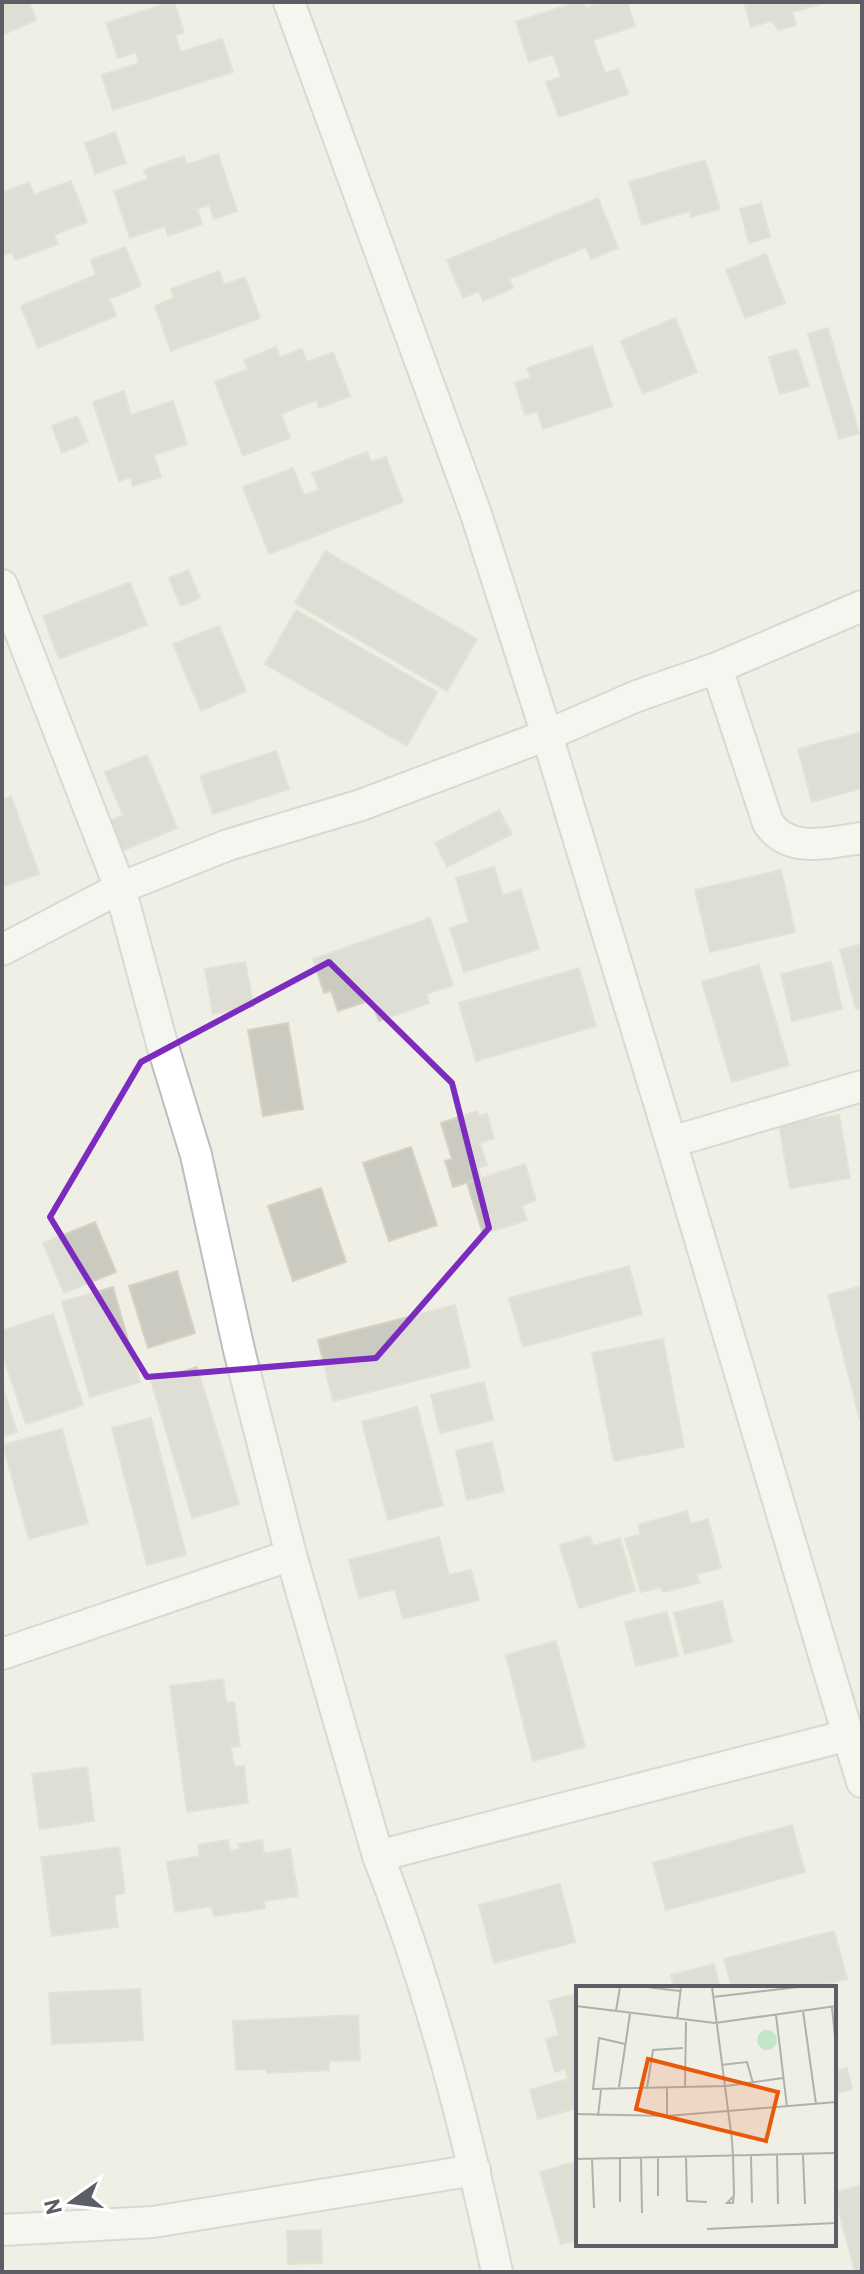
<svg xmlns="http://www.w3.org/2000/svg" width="864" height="2274" viewBox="0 0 864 2274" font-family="Barlow,sans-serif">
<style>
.building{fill:#cacac1;stroke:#d4d3c3;stroke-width:2}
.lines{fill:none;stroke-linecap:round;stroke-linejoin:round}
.minor-casing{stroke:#bcbdc3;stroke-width:34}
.minor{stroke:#fff;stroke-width:30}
.marked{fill:none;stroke:#7b2cbf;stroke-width:6;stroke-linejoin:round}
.inset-road{fill:none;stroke:#b0b1ae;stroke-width:2}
.view{fill:#e8590c;fill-opacity:0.15;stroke:#e8590c;stroke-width:4}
.inset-edge{fill:none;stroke:#5c5e65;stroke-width:4}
</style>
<rect width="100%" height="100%" fill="#efefe5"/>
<g class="building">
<path d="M2,2H29L36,20L2,35Z"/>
<path d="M171,2H174L184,32L175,35L181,52L222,39L233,72L113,110L102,75L139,63L136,52L118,58L106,23Z"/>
<path d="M577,2H584L586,8L603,2H627L635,26L593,40L605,73L619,69L628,94L559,117L546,82L561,77L553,54L529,62L516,22Z"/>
<path d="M744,2H829L792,12L796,25L779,30L771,21L751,27Z"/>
<path d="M115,132L126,163L95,174L85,143Z"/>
<path d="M218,154L237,211L214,219L209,205L197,209L202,224L168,236L165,226L130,238L114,191L148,179L144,170L184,156L186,165Z"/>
<path d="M705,160L720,209L691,217L690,211L642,225L629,182Z"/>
<path d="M71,181L87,222L54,235L58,244L15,260L12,252L2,256V202L4,201L2,193L29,182L34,195Z"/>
<path d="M598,198L618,248L591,259L586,247L509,279L513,288L483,301L479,291L463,298L447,260Z"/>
<path d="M761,203L770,237L749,243L740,209Z"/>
<path d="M125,247L141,286L109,299L116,316L38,348L21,306L96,275L91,260Z"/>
<path d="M766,254L785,303L745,318L726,270Z"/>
<path d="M219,271L224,285L245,277L260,318L171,351L155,306L174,298L171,289Z"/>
<path d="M675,318L697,372L643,394L621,341Z"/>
<path d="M828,328L859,433L839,439L808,334Z"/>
<path d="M592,346L612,406L543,429L537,411L525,415L515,383L531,378L527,368Z"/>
<path d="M276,347L280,357L302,349L307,362L333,352L350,396L319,408L316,400L281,414L290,438L243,456L215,382L248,369L244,360Z"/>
<path d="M797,349L809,386L780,394L769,357Z"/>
<path d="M124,391L131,415L173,401L187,444L154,455L161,477L133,486L131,477L119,481L93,402Z"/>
<path d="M77,416L88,442L62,453L52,426Z"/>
<path d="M367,452L371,462L386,457L403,502L269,554L243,487L293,468L304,495L319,490L312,473Z"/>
<path d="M325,551L477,639L447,691L295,603Z"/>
<path d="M188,570L200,598L181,606L169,578Z"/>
<path d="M130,582L147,625L59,659L43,616Z"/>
<path d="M296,610L437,692L407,746L265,664Z"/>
<path d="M219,626L246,691L201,711L173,644Z"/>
<path d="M862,732V788L812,802L798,749Z"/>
<path d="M276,751L289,789L213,814L200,776Z"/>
<path d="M147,755L177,828L122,851L109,821L123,815L105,772Z"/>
<path d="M11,796L39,874L2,887V800Z"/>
<path d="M499,810L512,834L447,867L435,843Z"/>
<path d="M494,867L503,895L521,890L539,949L464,972L450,928L469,922L456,878Z"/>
<path d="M781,870L795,932L710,952L695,890Z"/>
<path d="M430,918L453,985L426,994L429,1003L379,1021L371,1000L338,1011L331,991L324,993L313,959Z"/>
<path d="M862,944V1008L856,1009L840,950Z"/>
<path d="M245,962L254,1006L213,1014L205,969Z"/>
<path d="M831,962L842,1009L792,1021L781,974Z"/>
<path d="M759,965L789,1065L732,1082L702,982Z"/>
<path d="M579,968L596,1026L476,1061L459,1003Z"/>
<path d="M288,1023L303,1109L263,1116L248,1030Z"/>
<path d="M477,1111L479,1116L487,1114L494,1138L480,1143L487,1165L478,1168L481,1178L453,1187L445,1161L452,1159L441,1123Z"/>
<path d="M839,1115L850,1178L790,1188L779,1125Z"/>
<path d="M411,1147L437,1225L389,1241L363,1163Z"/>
<path d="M525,1164L536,1200L522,1206L527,1220L483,1234L467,1183Z"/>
<path d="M321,1188L346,1262L293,1281L268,1206Z"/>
<path d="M95,1222L116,1272L64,1293L43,1243Z"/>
<path d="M629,1266L642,1314L523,1347L509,1298Z"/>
<path d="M177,1271L195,1333L148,1348L129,1286Z"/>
<path d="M862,1286V1419L860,1420L828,1295Z"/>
<path d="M113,1287L140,1382L90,1397L62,1302Z"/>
<path d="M455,1305L470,1367L333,1401L318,1340Z"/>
<path d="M53,1314L83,1405L26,1424L2,1352V1331Z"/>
<path d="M663,1339L684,1447L614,1461L592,1353Z"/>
<path d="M197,1367L239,1504L192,1518L151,1381Z"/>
<path d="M484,1382L493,1420L440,1433L431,1395Z"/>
<path d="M2,1385L17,1432L2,1437Z"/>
<path d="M417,1407L443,1505L388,1520L362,1422Z"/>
<path d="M151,1418L186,1555L147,1565L112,1428Z"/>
<path d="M62,1429L88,1523L29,1539L3,1445Z"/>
<path d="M492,1442L504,1491L467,1500L456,1451Z"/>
<path d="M687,1511L691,1524L708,1519L721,1568L697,1574L699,1583L663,1592L661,1587L641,1592L625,1539L641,1534L638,1525Z"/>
<path d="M590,1536L593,1546L620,1538L635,1591L579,1608L560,1545Z"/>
<path d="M439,1537L449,1575L471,1570L479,1600L403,1619L395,1589L359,1598L349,1560Z"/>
<path d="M722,1601L732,1642L685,1654L674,1613Z"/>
<path d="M667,1612L678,1656L636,1666L625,1622Z"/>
<path d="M556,1641L585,1747L533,1761L506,1655Z"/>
<path d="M223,1679L226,1703L234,1702L240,1746L231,1747L234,1767L244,1766L248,1803L187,1812L170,1686Z"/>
<path d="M87,1767L94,1821L40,1829L32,1774Z"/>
<path d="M792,1825L805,1872L666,1910L653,1863Z"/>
<path d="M228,1840L230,1851L239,1849L238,1844L262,1840L264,1854L290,1849L298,1896L263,1901L265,1908L214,1916L212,1906L175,1912L167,1862L200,1856L198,1845Z"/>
<path d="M119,1847L125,1893L114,1895L118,1927L52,1936L41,1857Z"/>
<path d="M560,1884L575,1942L494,1963L479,1905Z"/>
<path d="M834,1931L847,1979L827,1984L828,1988H732L724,1959Z"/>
<path d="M714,1964L720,1988H674L671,1975Z"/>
<path d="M140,1989L143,2040L52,2044L49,1993Z"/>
<path d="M578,1993V2108L538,2119L530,2090L568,2079L565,2069L555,2072L546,2039L559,2035L549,2001Z"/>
<path d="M358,2015L360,2060L329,2061V2070L267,2073V2069L236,2070L233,2021Z"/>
<path d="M847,2068L852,2089L834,2094V2071Z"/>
<path d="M578,2161V2240L561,2244L540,2172Z"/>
<path d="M862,2185V2272H855L834,2193Z"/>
<path d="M321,2230L322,2263L288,2264L287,2231Z"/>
</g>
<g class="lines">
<g class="minor-casing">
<g id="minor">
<path d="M289,2L476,514L547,735L671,1142L862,1782"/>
<path d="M2,585L120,888L162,1044L196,1155L239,1350L291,1555L378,1856C431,1990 467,2132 497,2272"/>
<path d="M717,668L768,823C790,855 828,842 862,838"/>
<path d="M2,950L120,888L228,845L361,805L547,735L637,696L717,668L862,606"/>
<path d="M671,1142L862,1086"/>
<path d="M2,1654L291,1555"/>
<path d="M378,1856L849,1735"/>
<path d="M2,2230L153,2222L475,2170"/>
</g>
</g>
<use href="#minor" class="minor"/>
</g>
<path d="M0 0H864V2274H0ZM329,962L452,1083L489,1228L376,1358L147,1377L50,1217L141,1062Z" fill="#efefe5" fill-opacity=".55" fill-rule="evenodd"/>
<path class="marked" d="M329,962L452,1083L489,1228L376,1358L147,1377L50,1217L141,1062Z"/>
<g transform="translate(576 1986)">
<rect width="260" height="260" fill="#efefe5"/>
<path d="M181 54a10 10 0 1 1 20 0a10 10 0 1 1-20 0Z" fill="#c1e7c9"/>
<path class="inset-road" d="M70,1L104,5M136,1L156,154L157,170L158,207L157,217H151L158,210M137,11L222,1M0,20L139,37L260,20M256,21L260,62M40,25L44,1M227,25L240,118M200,29L211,121M101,34L105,1M49,58L23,52L17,103L150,100L207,92M145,79L171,76L177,97M109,100L110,36M43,101L54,28M91,101V130M71,102L77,64L107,62M0,128L91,130L260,116M22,130L25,104M201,169L202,218M227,169L229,218M175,170L176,217M65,172L66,227M82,172V210M110,172L111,215L131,216M0,173L260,167M16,173L18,222M44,173V216M131,243L260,237"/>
<path class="view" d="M72,73L202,106L190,155L60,123Z"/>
<rect width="260" height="260" class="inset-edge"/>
</g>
<rect width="864" height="2274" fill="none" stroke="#5c5e65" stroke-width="8"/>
<g transform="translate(72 2202) rotate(256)" stroke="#ffffff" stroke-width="6" paint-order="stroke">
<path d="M0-6L14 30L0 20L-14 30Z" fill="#5c5e65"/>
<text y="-12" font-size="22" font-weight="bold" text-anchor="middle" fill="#5c5e65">N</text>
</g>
</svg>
